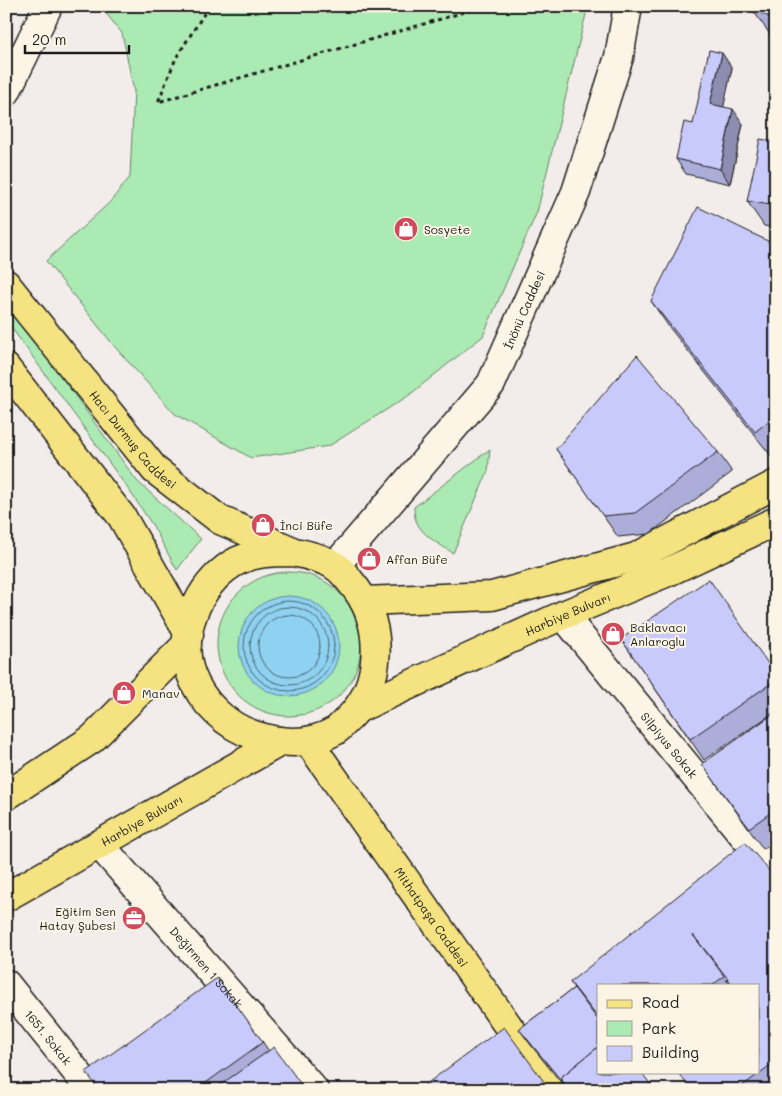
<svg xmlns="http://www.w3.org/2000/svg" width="782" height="1096" viewBox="0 0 782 1096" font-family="Mali,sans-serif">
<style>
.green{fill:#abeab2;stroke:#648367}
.water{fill:#8ed1f0;stroke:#60899b}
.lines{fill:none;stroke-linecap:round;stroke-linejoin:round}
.shore{stroke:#4a6471;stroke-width:1}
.minor-casing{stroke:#1c1c1c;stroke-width:31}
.major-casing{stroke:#1c1c1c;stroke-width:31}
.path{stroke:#1c1c1c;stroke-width:3;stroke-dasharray:4 4;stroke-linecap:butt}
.minor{stroke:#fcf5e5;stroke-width:28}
.major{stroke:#f5e382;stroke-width:28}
.wall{fill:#acaed9;stroke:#1c1c1c}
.shaded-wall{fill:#8c8db0;stroke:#1c1c1c}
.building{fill:#c8cafc;stroke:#1c1c1c}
.labels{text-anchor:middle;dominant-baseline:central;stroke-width:4;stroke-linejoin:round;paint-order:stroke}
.poi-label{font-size:12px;fill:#1c1c1c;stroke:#fcf5e5;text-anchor:start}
.street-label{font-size:12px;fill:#1c1c1c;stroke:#fcf5e5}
</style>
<rect width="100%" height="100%" fill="#f2ecea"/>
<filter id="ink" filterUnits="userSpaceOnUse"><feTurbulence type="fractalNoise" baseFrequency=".02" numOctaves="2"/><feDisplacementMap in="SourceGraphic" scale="10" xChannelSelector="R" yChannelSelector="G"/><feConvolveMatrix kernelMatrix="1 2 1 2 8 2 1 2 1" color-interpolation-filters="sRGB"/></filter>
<g filter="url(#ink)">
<g class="green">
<path d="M100,6H588L537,212L483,336L408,396L329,446L251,458L175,414L115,347L46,261L110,202L130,177L134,91L122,33Z"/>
<path d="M6,307L31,335L137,481L201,539L177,570L153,526L131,493L6,320Z"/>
<path d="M490,449L488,471L453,553C435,541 413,532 414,507Z"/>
<circle cx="289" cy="644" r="72"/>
</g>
<circle class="water" cx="289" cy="646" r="50"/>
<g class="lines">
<g class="shore">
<circle cx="289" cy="646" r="45"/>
<circle cx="289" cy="646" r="39"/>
<circle cx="289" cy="646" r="31"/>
</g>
<g class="minor-casing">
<g id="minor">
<path d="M6,92L48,6"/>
<path id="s1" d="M335,566L491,384L576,192L619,57L628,6"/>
<path id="s2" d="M563,615L776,875"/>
<path id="s3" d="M100,845L314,1090"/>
<path d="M728,881L776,846"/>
<path id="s4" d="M6,984L91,1090"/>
<path d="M91,1089L126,1065"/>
</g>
</g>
<g class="major-casing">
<g id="major">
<path id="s5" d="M6,284L155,470L220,520L288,549"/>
<path d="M6,368L122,517L189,634"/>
<path d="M294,552C308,555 322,558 334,565C343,571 350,581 357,590C384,628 382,685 349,718C344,722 340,728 335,731C309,746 281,744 254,735C226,726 201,702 191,674C177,635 198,586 232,564C251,552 273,552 294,552Z"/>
<path d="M364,601L492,596L636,557L776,484"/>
<path id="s6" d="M359,708L563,615L668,572L776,521"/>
<path id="s7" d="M308,741L518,1040L558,1090"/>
<path d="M6,796L92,739L187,644"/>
<path id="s8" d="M6,897L278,743"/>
</g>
</g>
<path class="path" d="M209,6L176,58L158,102L485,6"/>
<use href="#minor" class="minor"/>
<use href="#major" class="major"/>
</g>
<g class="wall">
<path d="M776,6V41L774,40L752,9Z"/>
<path d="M732,68L723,107L743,124L730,184L686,174L676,159L693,124Z"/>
<path d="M776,142V228L764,226L747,201Z"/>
<path d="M776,245V455L772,457L669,327L651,301Z"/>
<path d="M556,449L718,452L732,472L649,534L618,537Z"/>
<path d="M621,639L776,675V711L704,760Z"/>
<path d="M776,712V849L772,843L763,849L702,764Z"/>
<path d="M776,879V1090H690L758,985H731L726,979L730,985H598V1072L655,1090H567L530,1044L519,1029L574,988L570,982Z"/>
<path d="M217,978L269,1051L305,1090H98Z"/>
</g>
<g class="shaded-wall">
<path d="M722,53L732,68L721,119L710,104Z"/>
<path d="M733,109L743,124L730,184L720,169Z"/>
</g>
<g class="building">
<path d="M753,6H776V20L752,9Z"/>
<path d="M709,50L722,53L710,104L733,109L720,169L676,159L684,122L693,124Z"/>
<path d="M760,139L776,142V206L747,201Z"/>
<path d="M698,207L776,245V415L755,432L651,301Z"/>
<path d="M776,212V222L774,221Z"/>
<path d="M637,355L718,452L635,513L603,516L556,449Z"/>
<path d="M709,579L776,675V680L690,739L621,639Z"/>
<path d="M776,640V655L768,646Z"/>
<path d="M776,712V809L749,828L702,764Z"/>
<path d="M776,833V848L769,839Z"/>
<path d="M745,842L776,879V1061L737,1090H691L678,1072H758V985H733L693,935L724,976L713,985H598V1018L570,982Z"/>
<path d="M217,978L263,1042L196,1090H99L86,1072Z"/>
<path d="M574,988L598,1020V1047L560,1078L564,1084L519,1029Z"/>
<path d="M504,1027L550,1090H418Z"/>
<path d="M274,1047L305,1090H223L220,1085Z"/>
<path d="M598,1047V1072H641L655,1090H570L560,1078Z"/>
</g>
</g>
<defs>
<g id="shop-disc" transform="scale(1.25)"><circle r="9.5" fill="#d1495b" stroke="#fcf5e5"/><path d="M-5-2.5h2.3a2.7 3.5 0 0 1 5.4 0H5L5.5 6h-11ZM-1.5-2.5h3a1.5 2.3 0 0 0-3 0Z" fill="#fff"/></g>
<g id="office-disc" transform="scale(1.25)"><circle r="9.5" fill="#d1495b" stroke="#fcf5e5"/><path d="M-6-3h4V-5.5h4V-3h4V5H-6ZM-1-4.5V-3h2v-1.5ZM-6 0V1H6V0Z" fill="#fff"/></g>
</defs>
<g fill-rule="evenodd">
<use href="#shop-disc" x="406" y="229"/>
<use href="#shop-disc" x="263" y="525"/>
<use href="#shop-disc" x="369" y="559"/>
<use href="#shop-disc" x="613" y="634"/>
<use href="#shop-disc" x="124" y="693"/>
<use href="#office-disc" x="134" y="918"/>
</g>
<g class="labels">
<g class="poi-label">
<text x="424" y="229">Sosyete</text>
<text x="280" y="525">İnci Büfe</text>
<text x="386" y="559">Affan Büfe</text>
<text x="630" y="627">Baklavacı<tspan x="630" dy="14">Anlaroglu</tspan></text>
<text x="142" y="693">Manav</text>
<text x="116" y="911" text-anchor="end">Eğitim Sen<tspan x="116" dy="14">Hatay Şubesi</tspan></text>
</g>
<g class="street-label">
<text stroke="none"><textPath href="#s1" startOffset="321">İnönü Caddesi</textPath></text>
<text stroke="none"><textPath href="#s5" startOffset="201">Hacı Durmuş Caddesi</textPath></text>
<text stroke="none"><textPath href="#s6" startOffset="229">Harbiye Bulvarı</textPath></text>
<text stroke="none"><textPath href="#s2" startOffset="168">Silpiyus Sokak</textPath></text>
<text stroke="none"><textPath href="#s8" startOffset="156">Harbiye Bulvarı</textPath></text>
<text stroke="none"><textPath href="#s7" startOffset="215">Mithatpaşa Caddesi</textPath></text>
<text stroke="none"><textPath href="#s3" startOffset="162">Değirmen 1 Sokak</textPath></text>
<text stroke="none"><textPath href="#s4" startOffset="68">1651. Sokak</textPath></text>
</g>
</g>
<rect width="782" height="1096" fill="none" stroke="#fcf5e5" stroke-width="25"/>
<rect x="12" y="12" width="757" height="1071" fill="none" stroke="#1c1c1c" stroke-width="2" filter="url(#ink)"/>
<rect x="597" y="984" width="162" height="90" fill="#fcf5e5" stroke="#a29e95"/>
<rect x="607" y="1000" width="25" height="8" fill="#f5e382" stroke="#a29e95"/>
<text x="642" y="1008" font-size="15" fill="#1c1c1c">Road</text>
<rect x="607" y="1021" width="25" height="15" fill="#abeab2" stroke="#a29e95"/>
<text x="642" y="1034" font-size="15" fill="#1c1c1c">Park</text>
<rect x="607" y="1046" width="25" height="15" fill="#c8cafc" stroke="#a29e95"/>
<text x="642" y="1058" font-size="15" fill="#1c1c1c">Building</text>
<path d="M25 45v8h104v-8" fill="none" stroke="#1c1c1c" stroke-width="2.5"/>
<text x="32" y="45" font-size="15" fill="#1c1c1c" stroke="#fcf5e5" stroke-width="4" paint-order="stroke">20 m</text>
</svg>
